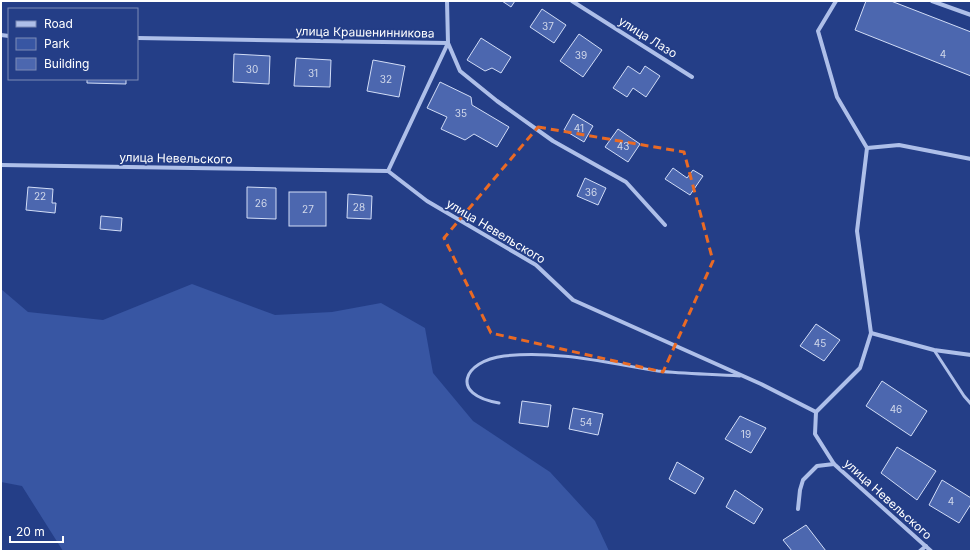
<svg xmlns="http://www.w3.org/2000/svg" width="972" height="552" viewBox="0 0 972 552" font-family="Inter,sans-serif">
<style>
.green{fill:#3856a3}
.building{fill:#4c67af;stroke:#d2ddf7}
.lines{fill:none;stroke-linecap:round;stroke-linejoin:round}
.lane{stroke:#aebfe9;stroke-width:3}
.street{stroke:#aebfe9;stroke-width:4}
.marked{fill:none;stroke:#ea6a24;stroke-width:3;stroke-dasharray:8 5;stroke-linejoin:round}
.labels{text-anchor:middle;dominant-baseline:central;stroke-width:3.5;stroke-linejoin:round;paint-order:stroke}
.number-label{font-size:10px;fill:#d2d9eb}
.street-label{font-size:12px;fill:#fff;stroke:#243e87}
</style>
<rect width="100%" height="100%" fill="#243e87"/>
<path class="green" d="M192,284L275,315L332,312L381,303L425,328L433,373L473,421L550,472L595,521L609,551H63L22,486L1,482V289L28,312L103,320Z"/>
<g class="building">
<path d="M502,1H515L511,7Z"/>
<path d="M866,1H891L971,32V76L855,30Z"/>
<path d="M542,9L566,25L554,43L530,27Z"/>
<path d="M579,34L602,50L583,77L560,61Z"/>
<path d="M481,38L511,57L501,73L492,68L485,71L467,60Z"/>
<path d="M234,54L270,56L269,84L233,82Z"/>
<path d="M296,58L331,60L330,87L294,86Z"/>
<path d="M373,60L405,66L399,97L367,91Z"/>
<path d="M628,66L640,74L645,66L660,76L646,97L633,88L627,97L613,88Z"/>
<path d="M87,79H126V84L87,83Z"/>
<path d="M440,82L471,97L472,105L509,127L497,147L474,134L465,140L441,129L447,117L427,108Z"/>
<path d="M573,114L593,126L584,142L564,130Z"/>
<path d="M618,129L640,144L628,162L605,147Z"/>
<path d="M673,168L687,178L693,170L703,176L690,195L665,179Z"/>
<path d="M585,178L606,188L598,205L577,196Z"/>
<path d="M28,187L53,189L52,203H56L55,213L26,210Z"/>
<path d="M247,187L276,188V219L247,218Z"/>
<rect x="289" y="192" width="37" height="34"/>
<path d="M348,194L372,196L371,219L347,218Z"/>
<path d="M101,216L122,218L121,231L100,229Z"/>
<path d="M816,324L840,340L824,361L800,346Z"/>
<path d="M882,381L927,411L911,436L866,406Z"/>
<path d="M522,401L551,405L548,427L519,423Z"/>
<path d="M573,408L603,414L598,435L569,429Z"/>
<path d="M740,416L766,428L751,453L725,439Z"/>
<path d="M897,447L936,471L917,500L881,473Z"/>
<path d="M677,462L704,478L695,494L669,479Z"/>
<path d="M942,480L971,498V504L959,523L929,505Z"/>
<path d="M735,490L763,509L754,524L726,507Z"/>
<path d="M806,525L826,551H792L783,540Z"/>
</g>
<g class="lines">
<g class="lane">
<path d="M934,350L964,396L971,404"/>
<path d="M499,403C449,395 463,361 504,356C556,350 607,363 658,371C685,374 713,374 740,376"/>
</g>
<g class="street">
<path d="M572,1L692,77"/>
<path d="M932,1L971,15"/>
<path d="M1,35L9,36"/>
<path d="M137,38L448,43L460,71L497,101L553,141L626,182L665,225"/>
<path d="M867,148L899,145L971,159"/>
<path d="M1,165L388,171L427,201L536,265L573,300L761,384L816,412"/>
<path d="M388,171L448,43L447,1"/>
<path d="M871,333L934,350L971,355"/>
<path d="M816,412L860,368L871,333L857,231L867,148L837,97L818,31L836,1"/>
<path d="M816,412L815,434L834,464L931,551"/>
<path d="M798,509L800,490L803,480L817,466L834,464"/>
<path d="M920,551L926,546"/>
</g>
</g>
<path class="marked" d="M538,127L684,152L713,261L663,372L491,333L444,238Z"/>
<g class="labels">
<g class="number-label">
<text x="548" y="26">37</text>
<text x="943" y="54">4</text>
<text x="581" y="55">39</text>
<text x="252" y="69">30</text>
<text x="313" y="73">31</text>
<text x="386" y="79">32</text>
<text x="461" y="113">35</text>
<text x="579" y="128">41</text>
<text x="623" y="146">43</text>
<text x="591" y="192">36</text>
<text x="40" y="196">22</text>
<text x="261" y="203">26</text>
<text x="359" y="207">28</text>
<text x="308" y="209">27</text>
<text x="820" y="343">45</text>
<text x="896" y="409">46</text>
<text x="586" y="422">54</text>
<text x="746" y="434">19</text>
<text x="951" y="501">4</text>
</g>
<g class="street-label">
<text transform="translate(365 32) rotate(1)">улица Крашенинникова</text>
<text transform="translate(648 37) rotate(32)">улица Лазо</text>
<text transform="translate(176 158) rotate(1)">улица Невельского</text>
<text transform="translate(496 231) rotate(31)">улица Невельского</text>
<text transform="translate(888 499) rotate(42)">улица Невельского</text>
</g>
</g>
<rect width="972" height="552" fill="none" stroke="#ffffff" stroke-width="4"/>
<rect x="8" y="8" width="130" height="72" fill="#243e87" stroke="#7c8bb7"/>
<rect x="16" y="21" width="20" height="6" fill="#aebfe9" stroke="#7c8bb7"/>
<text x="44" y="28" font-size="12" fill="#ffffff">Road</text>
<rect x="16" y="38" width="20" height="12" fill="#3856a3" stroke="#7c8bb7"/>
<text x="44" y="48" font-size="12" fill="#ffffff">Park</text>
<rect x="16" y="58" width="20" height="12" fill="#4c67af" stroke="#7c8bb7"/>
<text x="44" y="68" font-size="12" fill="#ffffff">Building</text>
<path d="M10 536v6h53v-6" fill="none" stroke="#ffffff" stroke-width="2"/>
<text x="16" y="536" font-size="12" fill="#ffffff" stroke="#243e87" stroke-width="3" paint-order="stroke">20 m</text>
</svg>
